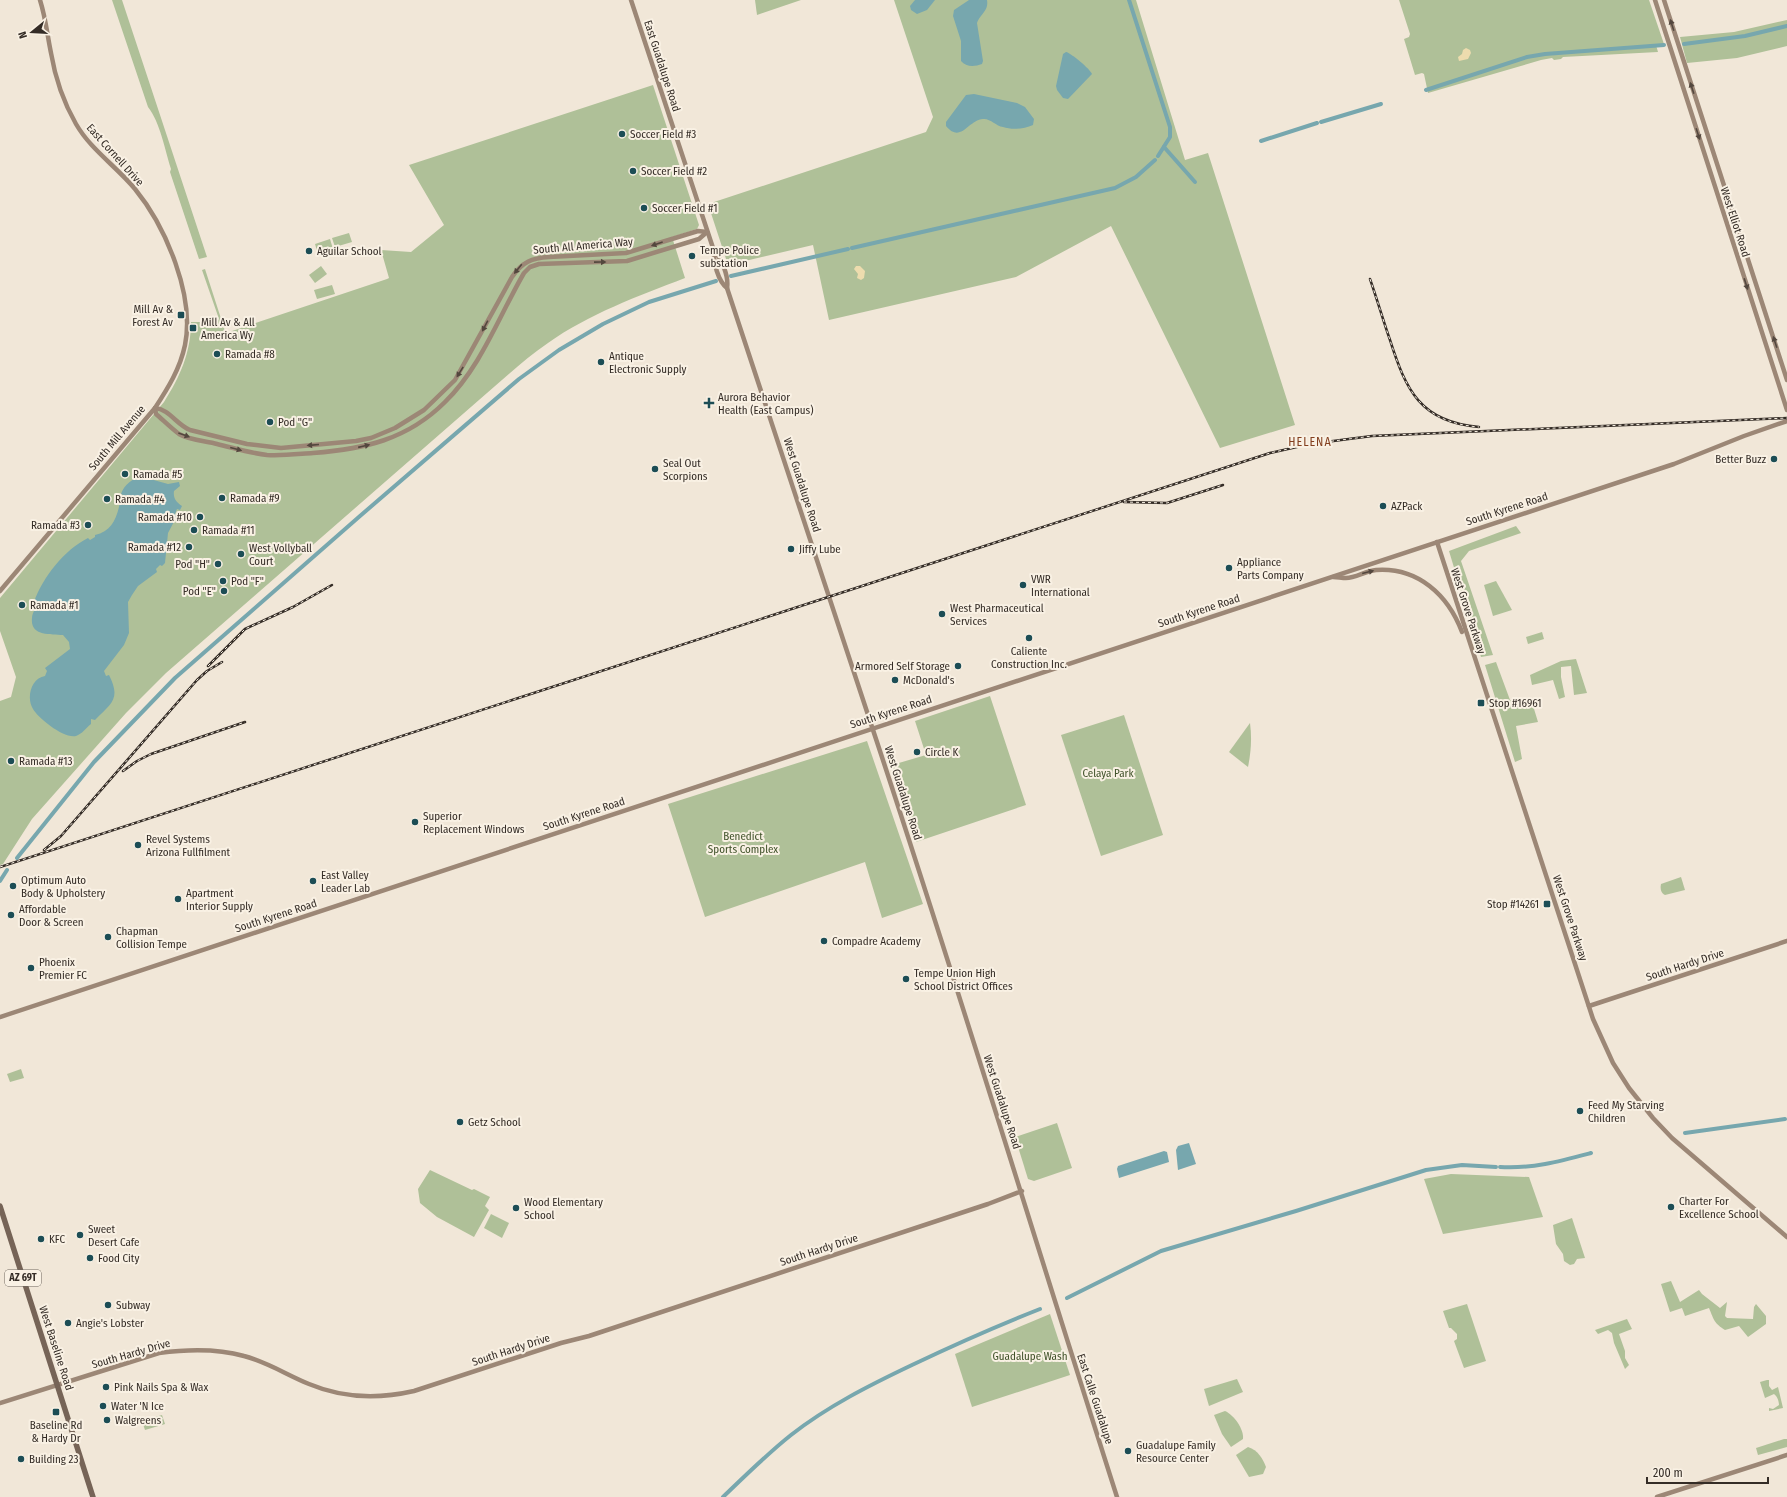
<svg xmlns="http://www.w3.org/2000/svg" width="1787" height="1497" viewBox="0 0 1787 1497" font-family="'Fira Sans Condensed',sans-serif">
<style>
.green{fill:#afc098}
.sand{fill:#eddcae}
.water{fill:#77a7ae}
.lines{fill:none;stroke-linecap:round;stroke-linejoin:round}
.canal{stroke:#77a7ae;stroke-width:4}
.secondary{stroke:#9c8776;stroke-width:4.5}
.primary{stroke:#766457;stroke-width:5.5}
.rail-casing{stroke:#342c26;stroke-width:2.5}
.rail{stroke:#f9f1e4;stroke-width:1;stroke-dasharray:3;stroke-linecap:butt}
.oneway{fill:#53473e}
.poi-dot{fill:#1c4d55;stroke:#f9f1e4;stroke-width:1.5}
.labels{text-anchor:middle;dominant-baseline:central;stroke-width:4;stroke-linejoin:round;paint-order:stroke}
.shield{fill:#f9f1e4;stroke:#6f675f;stroke-width:1}
.shield-label{font-size:10px;font-weight:bold;fill:#342c26}
.street-label{font-size:11px;fill:#342c26;stroke:#f9f1e4}
.poi-label{font-size:11px;fill:#342c26;stroke:#f9f1e4;text-anchor:start}
.park-label{font-size:11px;fill:#40522a;stroke:#f9f1e4}
.neighbourhood-label{font-size:12px;letter-spacing:1px;fill:#833f1f;stroke:#f9f1e4}
</style>
<rect width="100%" height="100%" fill="#f1e7d8"/>
<g class="green">
<path d="M112,0H122L207,257L199,259L170,172L171,169C165,150 160,122 148,107Z"/>
<path d="M755,0H801L757,15Z"/>
<path d="M894,0H1136L1185,160L1208,153L1295,425L1220,448L1111,226L1016,277L829,320L813,245L728,265L708,204L926,132L933,117Z"/>
<path d="M1399,0H1649L1664,44L1656,45L1658,52L1563,57L1561,59L1554,60L1552,58L1541,60L1428,93L1424,74L1422,73L1415,75L1404,39L1409,37L1410,34Z"/>
<path d="M1787,20V46L1737,58L1687,63L1680,37L1734,32Z"/>
<path d="M653,85L699,225L697,229L672,237L685,278C638,296 589,314 548,343C526,358 507,376 487,393L166,673L126,713L32,819L3,864L0,865V701L11,697L16,677L0,631V598L164,402C180,377 191,352 191,322H217L219,319L202,270L205,269L225,331L229,332L387,279L389,278L381,250L411,252L444,225L409,165Z"/>
<path d="M349,233L352,242L335,247L332,238Z"/>
<path d="M330,239L333,249L318,254L315,244Z"/>
<path d="M321,266L327,274L315,283L309,275Z"/>
<path d="M332,285L335,294L317,299L314,290Z"/>
<path d="M1516,526L1521,533L1469,551L1461,561L1493,655L1481,657L1449,551Z"/>
<path d="M1496,581L1512,610L1493,616L1484,585Z"/>
<path d="M1542,632L1544,639L1528,644L1526,637Z"/>
<path d="M1576,659L1587,693L1574,695L1571,666L1561,667V677L1565,697L1559,699L1553,680L1532,685L1530,675L1561,661Z"/>
<path d="M1496,662L1510,700L1531,699L1538,722L1516,726L1522,759L1515,762L1485,665Z"/>
<path d="M990,696L1026,805L916,842L892,765L926,755L915,721Z"/>
<path d="M1124,715L1163,835L1101,856L1061,735Z"/>
<path d="M1250,723C1252,738 1251,752 1248,767L1229,752Z"/>
<path d="M867,741L923,904L882,918L865,862L705,917L668,804Z"/>
<path d="M1681,877L1685,890L1665,895C1661,893 1660,889 1661,884Z"/>
<path d="M21,1069L24,1078L10,1082L7,1074Z"/>
<path d="M1057,1123L1072,1168L1034,1181L1028,1179L1015,1137Z"/>
<path d="M430,1170L472,1190L474,1189L490,1197L485,1206L489,1210L474,1237L437,1217L420,1203L418,1189Z"/>
<path d="M1451,1174L1529,1177L1543,1217L1443,1234L1424,1179Z"/>
<path d="M491,1214L509,1223L502,1238L484,1228Z"/>
<path d="M1572,1218L1585,1258L1577,1259L1574,1264L1570,1265L1564,1261L1563,1254L1556,1244L1553,1225Z"/>
<path d="M1671,1281L1680,1302L1699,1290L1702,1294L1720,1308L1727,1302L1725,1316L1727,1318L1753,1319L1754,1307L1756,1304L1766,1316V1324L1748,1337L1739,1326L1725,1330C1714,1323 1714,1320 1709,1308L1685,1316L1682,1308L1670,1312L1661,1284Z"/>
<path d="M1467,1304L1486,1361L1464,1368L1454,1341L1457,1339V1334L1451,1328H1449L1443,1311Z"/>
<path d="M1050,1314L1070,1375L972,1407L955,1354Z"/>
<path d="M1627,1319L1632,1329L1619,1334L1625,1351V1358L1629,1365L1625,1369L1614,1343L1612,1333L1608,1330L1598,1334L1595,1330Z"/>
<path d="M1237,1379L1243,1392L1209,1406L1204,1389Z"/>
<path d="M1767,1380H1769V1386L1772,1390L1778,1387L1783,1408L1769,1411V1408L1773,1409L1779,1405C1779,1401 1777,1396 1774,1394L1765,1398L1760,1382Z"/>
<path d="M1225,1411C1234,1415 1244,1429 1243,1439L1231,1447L1222,1434L1214,1415Z"/>
<path d="M162,1415L165,1424L145,1430L142,1421Z"/>
<path d="M1784,1439H1787V1447L1758,1455L1756,1448Z"/>
<path d="M1248,1447C1258,1450 1263,1459 1266,1467L1263,1474L1249,1477L1236,1455Z"/>
</g>
<g class="sand">
<path d="M1466,48L1470,50L1471,53L1468,59L1459,61L1458,57L1462,54L1463,50Z"/>
<path d="M856,266H860L865,271L864,278L861,280L857,278L858,274L854,269Z"/>
</g>
<g class="water">
<path d="M915,0H935L927,10L917,14L911,10L910,6Z"/>
<path d="M969,0H987C989,11 980,14 977,23L983,61L982,64C974,67 966,67 961,61V41L953,16L954,10Z"/>
<path d="M1066,52C1071,53 1090,69 1092,74L1068,99L1063,98L1057,90L1056,86L1063,54Z"/>
<path d="M974,94L1017,103L1025,107L1034,119L1033,125C1024,129 1012,130 1003,127C996,126 990,118 983,119C968,120 961,144 946,126V122L966,95Z"/>
<path d="M143,477L168,484L179,482L180,486L174,491C173,498 176,502 182,506L180,510L177,509L175,514L177,516L168,533L165,563L162,566L160,565L156,569L157,572L138,586L132,595L128,602L129,633L124,645L104,671L106,676L109,675C121,699 112,703 95,720L91,719V724C86,728 82,734 76,736C64,739 38,718 33,709C26,698 31,678 45,676L47,671L45,668L70,649L69,642L63,635C50,634 30,636 32,618C32,612 36,610 36,604L34,602C43,577 64,550 88,538L90,540L95,537V535C112,531 117,518 120,502L122,501L123,495L121,494C124,485 133,477 143,477Z"/>
<path d="M1189,1143L1196,1164L1178,1170L1176,1150L1178,1146Z"/>
<path d="M1164,1151L1167,1152L1169,1162L1119,1178L1117,1169L1118,1166Z"/>
</g>
<g class="lines">
<g class="canal">
<path d="M1129,0L1170,127V137L1158,156"/>
<path d="M1684,44L1745,36L1787,26"/>
<path d="M1426,90L1527,57L1545,54L1664,45"/>
<path d="M1321,122L1381,104"/>
<path d="M1261,141L1317,123"/>
<path d="M1164,147L1195,182"/>
<path d="M852,248L1115,188L1136,177L1155,160"/>
<path d="M731,276L848,249"/>
<path d="M17,858L94,762L175,678L360,516L519,379L559,350L603,324L649,302L716,281"/>
<path d="M0,881L7,870"/>
<path d="M1685,1133L1785,1119"/>
<path d="M1500,1167C1532,1169 1561,1161 1591,1153"/>
<path d="M1067,1298L1161,1251L1296,1211L1426,1170L1462,1165L1496,1167"/>
<path d="M723,1497C745,1476 767,1454 791,1435C828,1406 870,1385 912,1365C954,1345 997,1326 1040,1309"/>
</g>
<g class="secondary">
<path d="M631,0L714,251C713,262 718,281 727,288"/>
<path d="M1655,0L1787,410"/>
<path d="M1664,0L1787,380"/>
<path d="M714,251C722,259 729,277 727,288C776,438 826,587 875,736C959,989 1036,1244 1117,1497"/>
<path d="M155,408L156,414C163,420 171,428 179,434C189,440 205,441 217,444C234,448 250,453 267,455C282,456 298,454 313,453C364,449 407,440 445,402C481,367 499,316 524,273L530,267L539,264L627,261L699,239L707,232"/>
<path d="M155,408C169,409 177,425 190,430L247,444L281,448L356,441L371,438L395,428L424,410L455,380L512,277C522,262 532,258 549,257L626,253L698,231L707,232"/>
<path d="M1437,542L1593,1019L1613,1063L1629,1088L1653,1118L1672,1138L1787,1237"/>
<path d="M1333,577C1337,577 1342,578 1346,578C1356,578 1365,571 1376,570C1418,567 1448,595 1462,632"/>
<path d="M0,591L155,408C168,388 180,369 185,345C195,296 166,227 135,189C116,166 91,150 76,124C64,103 55,77 51,53C47,34 46,19 40,0"/>
<path d="M1589,1006L1787,941"/>
<path d="M0,1017L1674,464L1744,436L1787,421"/>
<path d="M0,1403L159,1353C188,1349 216,1348 244,1356C267,1362 287,1375 309,1384C342,1398 379,1399 414,1391L561,1343L589,1336L988,1204L1022,1191"/>
<path d="M1657,1497L1787,1455"/>
</g>
<path class="primary" d="M0,1206L93,1497"/>
<g class="rail-casing">
<g id="rail">
<path d="M1370,279C1377,299 1383,320 1390,340C1406,390 1420,422 1479,427"/>
<path d="M1124,502L1167,503L1223,485"/>
<path d="M208,666L245,629L293,607L332,585"/>
<path d="M123,771L137,761L151,754L245,722"/>
<path d="M44,850L61,836L197,680L207,671L222,662"/>
<path d="M0,867L1270,453L1310,444L1372,436L1787,418"/>
</g>
</g>
<use href="#rail" class="rail"/>
</g>
<defs><path id="oneway-solid" d="M-6-.8H1V-3.2L6.5 0L1 3.2V.8H-6Z"/></defs>
<g class="oneway">
<use href="#oneway-solid" transform="translate(1672 25) rotate(-108)"/>
<use href="#oneway-solid" transform="translate(1692 88) rotate(-108)"/>
<use href="#oneway-solid" transform="translate(1698 134) rotate(72)"/>
<use href="#oneway-solid" transform="translate(657 244) rotate(161)"/>
<use href="#oneway-solid" transform="translate(600 262) rotate(-1)"/>
<use href="#oneway-solid" transform="translate(518 269) rotate(129)"/>
<use href="#oneway-solid" transform="translate(1746 284) rotate(72)"/>
<use href="#oneway-solid" transform="translate(485 326) rotate(118)"/>
<use href="#oneway-solid" transform="translate(1775 342) rotate(-108)"/>
<use href="#oneway-solid" transform="translate(460 372) rotate(122)"/>
<use href="#oneway-solid" transform="translate(184 435) rotate(20)"/>
<use href="#oneway-solid" transform="translate(313 445) rotate(175)"/>
<use href="#oneway-solid" transform="translate(364 446) rotate(-13)"/>
<use href="#oneway-solid" transform="translate(236 449) rotate(15)"/>
<use href="#oneway-solid" transform="translate(1368 572) rotate(-14)"/>
</g>
<g class="poi-dot">
<circle cx="622" cy="134" r="4"/>
<circle cx="633" cy="171" r="4"/>
<circle cx="644" cy="208" r="4"/>
<circle cx="309" cy="251" r="4"/>
<circle cx="692" cy="256" r="4"/>
<rect x="177" y="311" width="8" height="8" rx="2"/>
<rect x="189" y="324" width="8" height="8" rx="2"/>
<circle cx="217" cy="354" r="4"/>
<circle cx="601" cy="362" r="4"/>
<path d="M707 397h4v4h4v4h-4v4h-4v-4h-4v-4h4z"/>
<circle cx="270" cy="422" r="4"/>
<circle cx="1774" cy="459" r="4"/>
<circle cx="655" cy="469" r="4"/>
<circle cx="125" cy="474" r="4"/>
<circle cx="222" cy="498" r="4"/>
<circle cx="107" cy="499" r="4"/>
<circle cx="1383" cy="506" r="4"/>
<circle cx="200" cy="517" r="4"/>
<circle cx="88" cy="525" r="4"/>
<circle cx="194" cy="530" r="4"/>
<circle cx="189" cy="547" r="4"/>
<circle cx="791" cy="549" r="4"/>
<circle cx="241" cy="554" r="4"/>
<circle cx="218" cy="564" r="4"/>
<circle cx="1229" cy="568" r="4"/>
<circle cx="223" cy="581" r="4"/>
<circle cx="1023" cy="585" r="4"/>
<circle cx="224" cy="591" r="4"/>
<circle cx="22" cy="605" r="4"/>
<circle cx="942" cy="614" r="4"/>
<circle cx="1029" cy="638" r="4"/>
<circle cx="958" cy="666" r="4"/>
<circle cx="895" cy="680" r="4"/>
<rect x="1477" y="699" width="8" height="8" rx="2"/>
<circle cx="917" cy="752" r="4"/>
<circle cx="11" cy="761" r="4"/>
<circle cx="415" cy="822" r="4"/>
<circle cx="138" cy="845" r="4"/>
<circle cx="313" cy="881" r="4"/>
<circle cx="13" cy="886" r="4"/>
<circle cx="178" cy="899" r="4"/>
<rect x="1543" y="900" width="8" height="8" rx="2"/>
<circle cx="11" cy="915" r="4"/>
<circle cx="108" cy="937" r="4"/>
<circle cx="824" cy="941" r="4"/>
<circle cx="31" cy="968" r="4"/>
<circle cx="906" cy="979" r="4"/>
<circle cx="1580" cy="1111" r="4"/>
<circle cx="460" cy="1122" r="4"/>
<circle cx="1671" cy="1207" r="4"/>
<circle cx="516" cy="1208" r="4"/>
<circle cx="80" cy="1235" r="4"/>
<circle cx="41" cy="1239" r="4"/>
<circle cx="90" cy="1258" r="4"/>
<circle cx="108" cy="1305" r="4"/>
<circle cx="68" cy="1323" r="4"/>
<circle cx="106" cy="1387" r="4"/>
<circle cx="103" cy="1406" r="4"/>
<rect x="52" y="1408" width="8" height="8" rx="2"/>
<circle cx="107" cy="1420" r="4"/>
<circle cx="1128" cy="1451" r="4"/>
<circle cx="21" cy="1459" r="4"/>
</g>
<g class="labels">
<rect class="shield" x="5" y="1270" width="36" height="16" rx="3"/>
<g class="shield-label">
<text x="23" y="1278">AZ 69T</text>
</g>
<g class="street-label">
<text transform="translate(662 66) rotate(72)">East Guadalupe Road</text>
<text transform="translate(115 155) rotate(48)">East Cornell Drive</text>
<text transform="translate(1735 222) rotate(72)">West Elliot Road</text>
<text transform="translate(583 246) rotate(-5)">South All America Way</text>
<text transform="translate(117 438) rotate(-50)">South Mill Avenue</text>
<text transform="translate(802 485) rotate(72)">West Guadalupe Road</text>
<text transform="translate(1507 509) rotate(-18)">South Kyrene Road</text>
<text transform="translate(1199 611) rotate(-18)">South Kyrene Road</text>
<text transform="translate(1468 611) rotate(72)">West Grove Parkway</text>
<text transform="translate(891 712) rotate(-18)">South Kyrene Road</text>
<text transform="translate(903 793) rotate(72)">West Guadalupe Road</text>
<text transform="translate(584 814) rotate(-18)">South Kyrene Road</text>
<text transform="translate(276 916) rotate(-18)">South Kyrene Road</text>
<text transform="translate(1570 918) rotate(72)">West Grove Parkway</text>
<text transform="translate(1685 965) rotate(-18)">South Hardy Drive</text>
<text transform="translate(1002 1102) rotate(72)">West Guadalupe Road</text>
<text transform="translate(819 1250) rotate(-18)">South Hardy Drive</text>
<text transform="translate(56 1348) rotate(72)">West Baseline Road</text>
<text transform="translate(511 1350) rotate(-18)">South Hardy Drive</text>
<text transform="translate(131 1354) rotate(-16)">South Hardy Drive</text>
<text transform="translate(1095 1399) rotate(72)">East Calle Guadalupe</text>
</g>
<g class="poi-label">
<text x="630" y="134">Soccer Field #3</text>
<text x="641" y="171">Soccer Field #2</text>
<text x="652" y="208">Soccer Field #1</text>
<text x="700" y="250">Tempe Police<tspan x="700" dy="13">substation</tspan></text>
<text x="317" y="251">Aguilar School</text>
<text x="173" y="309" text-anchor="end">Mill Av &amp;<tspan x="173" dy="13">Forest Av</tspan></text>
<text x="201" y="322">Mill Av &amp; All<tspan x="201" dy="13">America Wy</tspan></text>
<text x="225" y="354">Ramada #8</text>
<text x="609" y="356">Antique<tspan x="609" dy="13">Electronic Supply</tspan></text>
<text x="718" y="397">Aurora Behavior<tspan x="718" dy="13">Health (East Campus)</tspan></text>
<text x="278" y="422">Pod "G"</text>
<text x="1766" y="459" text-anchor="end">Better Buzz</text>
<text x="663" y="463">Seal Out<tspan x="663" dy="13">Scorpions</tspan></text>
<text x="133" y="474">Ramada #5</text>
<text x="230" y="498">Ramada #9</text>
<text x="115" y="499">Ramada #4</text>
<text x="1391" y="506">AZPack</text>
<text x="192" y="517" text-anchor="end">Ramada #10</text>
<text x="80" y="525" text-anchor="end">Ramada #3</text>
<text x="202" y="530">Ramada #11</text>
<text x="181" y="547" text-anchor="end">Ramada #12</text>
<text x="249" y="548">West Vollyball<tspan x="249" dy="13">Court</tspan></text>
<text x="799" y="549">Jiffy Lube</text>
<text x="1237" y="562">Appliance<tspan x="1237" dy="13">Parts Company</tspan></text>
<text x="210" y="564" text-anchor="end">Pod "H"</text>
<text x="1031" y="579">VWR<tspan x="1031" dy="13">International</tspan></text>
<text x="231" y="581">Pod "F"</text>
<text x="216" y="591" text-anchor="end">Pod "E"</text>
<text x="30" y="605">Ramada #1</text>
<text x="950" y="608">West Pharmaceutical<tspan x="950" dy="13">Services</tspan></text>
<text x="1029" y="651" text-anchor="middle">Caliente<tspan x="1029" dy="13">Construction Inc.</tspan></text>
<text x="950" y="666" text-anchor="end">Armored Self Storage</text>
<text x="903" y="680">McDonald's</text>
<text x="1489" y="703">Stop #16961</text>
<text x="925" y="752">Circle K</text>
<text x="19" y="761">Ramada #13</text>
<text x="423" y="816">Superior<tspan x="423" dy="13">Replacement Windows</tspan></text>
<text x="146" y="839">Revel Systems<tspan x="146" dy="13">Arizona Fullfilment</tspan></text>
<text x="321" y="875">East Valley<tspan x="321" dy="13">Leader Lab</tspan></text>
<text x="21" y="880">Optimum Auto<tspan x="21" dy="13">Body &amp; Upholstery</tspan></text>
<text x="186" y="893">Apartment<tspan x="186" dy="13">Interior Supply</tspan></text>
<text x="1539" y="904" text-anchor="end">Stop #14261</text>
<text x="19" y="909">Affordable<tspan x="19" dy="13">Door &amp; Screen</tspan></text>
<text x="116" y="931">Chapman<tspan x="116" dy="13">Collision Tempe</tspan></text>
<text x="832" y="941">Compadre Academy</text>
<text x="39" y="962">Phoenix<tspan x="39" dy="13">Premier FC</tspan></text>
<text x="914" y="973">Tempe Union High<tspan x="914" dy="13">School District Offices</tspan></text>
<text x="1588" y="1105">Feed My Starving<tspan x="1588" dy="13">Children</tspan></text>
<text x="468" y="1122">Getz School</text>
<text x="1679" y="1201">Charter For<tspan x="1679" dy="13">Excellence School</tspan></text>
<text x="524" y="1202">Wood Elementary<tspan x="524" dy="13">School</tspan></text>
<text x="88" y="1229">Sweet<tspan x="88" dy="13">Desert Cafe</tspan></text>
<text x="49" y="1239">KFC</text>
<text x="98" y="1258">Food City</text>
<text x="116" y="1305">Subway</text>
<text x="76" y="1323">Angie's Lobster</text>
<text x="114" y="1387">Pink Nails Spa &amp; Wax</text>
<text x="111" y="1406">Water 'N Ice</text>
<text x="115" y="1420">Walgreens</text>
<text x="56" y="1425" text-anchor="middle">Baseline Rd<tspan x="56" dy="13">&amp; Hardy Dr</tspan></text>
<text x="1136" y="1445">Guadalupe Family<tspan x="1136" dy="13">Resource Center</tspan></text>
<text x="29" y="1459">Building 23</text>
</g>
<g class="park-label">
<text x="1108" y="773">Celaya Park</text>
<text x="743" y="836">Benedict<tspan x="743" dy="13">Sports Complex</tspan></text>
<text x="1030" y="1356">Guadalupe Wash</text>
</g>
<g class="neighbourhood-label">
<text x="1310" y="442">HELENA</text>
</g>
</g>
<g transform="translate(32 32) rotate(252)" stroke="#f9f1e4" stroke-width="3" paint-order="stroke">
<path d="M0-3L7 15L0 10L-7 15Z" fill="#342c26"/>
<text y="-6" font-size="11" font-weight="bold" text-anchor="middle" fill="#342c26">N</text>
</g>
<path d="M1647 1477v6h121v-6" fill="none" stroke="#342c26" stroke-width="2"/>
<text x="1653" y="1477" font-size="12" fill="#342c26" stroke="#f9f1e4" stroke-width="3" paint-order="stroke">200 m</text>
</svg>
